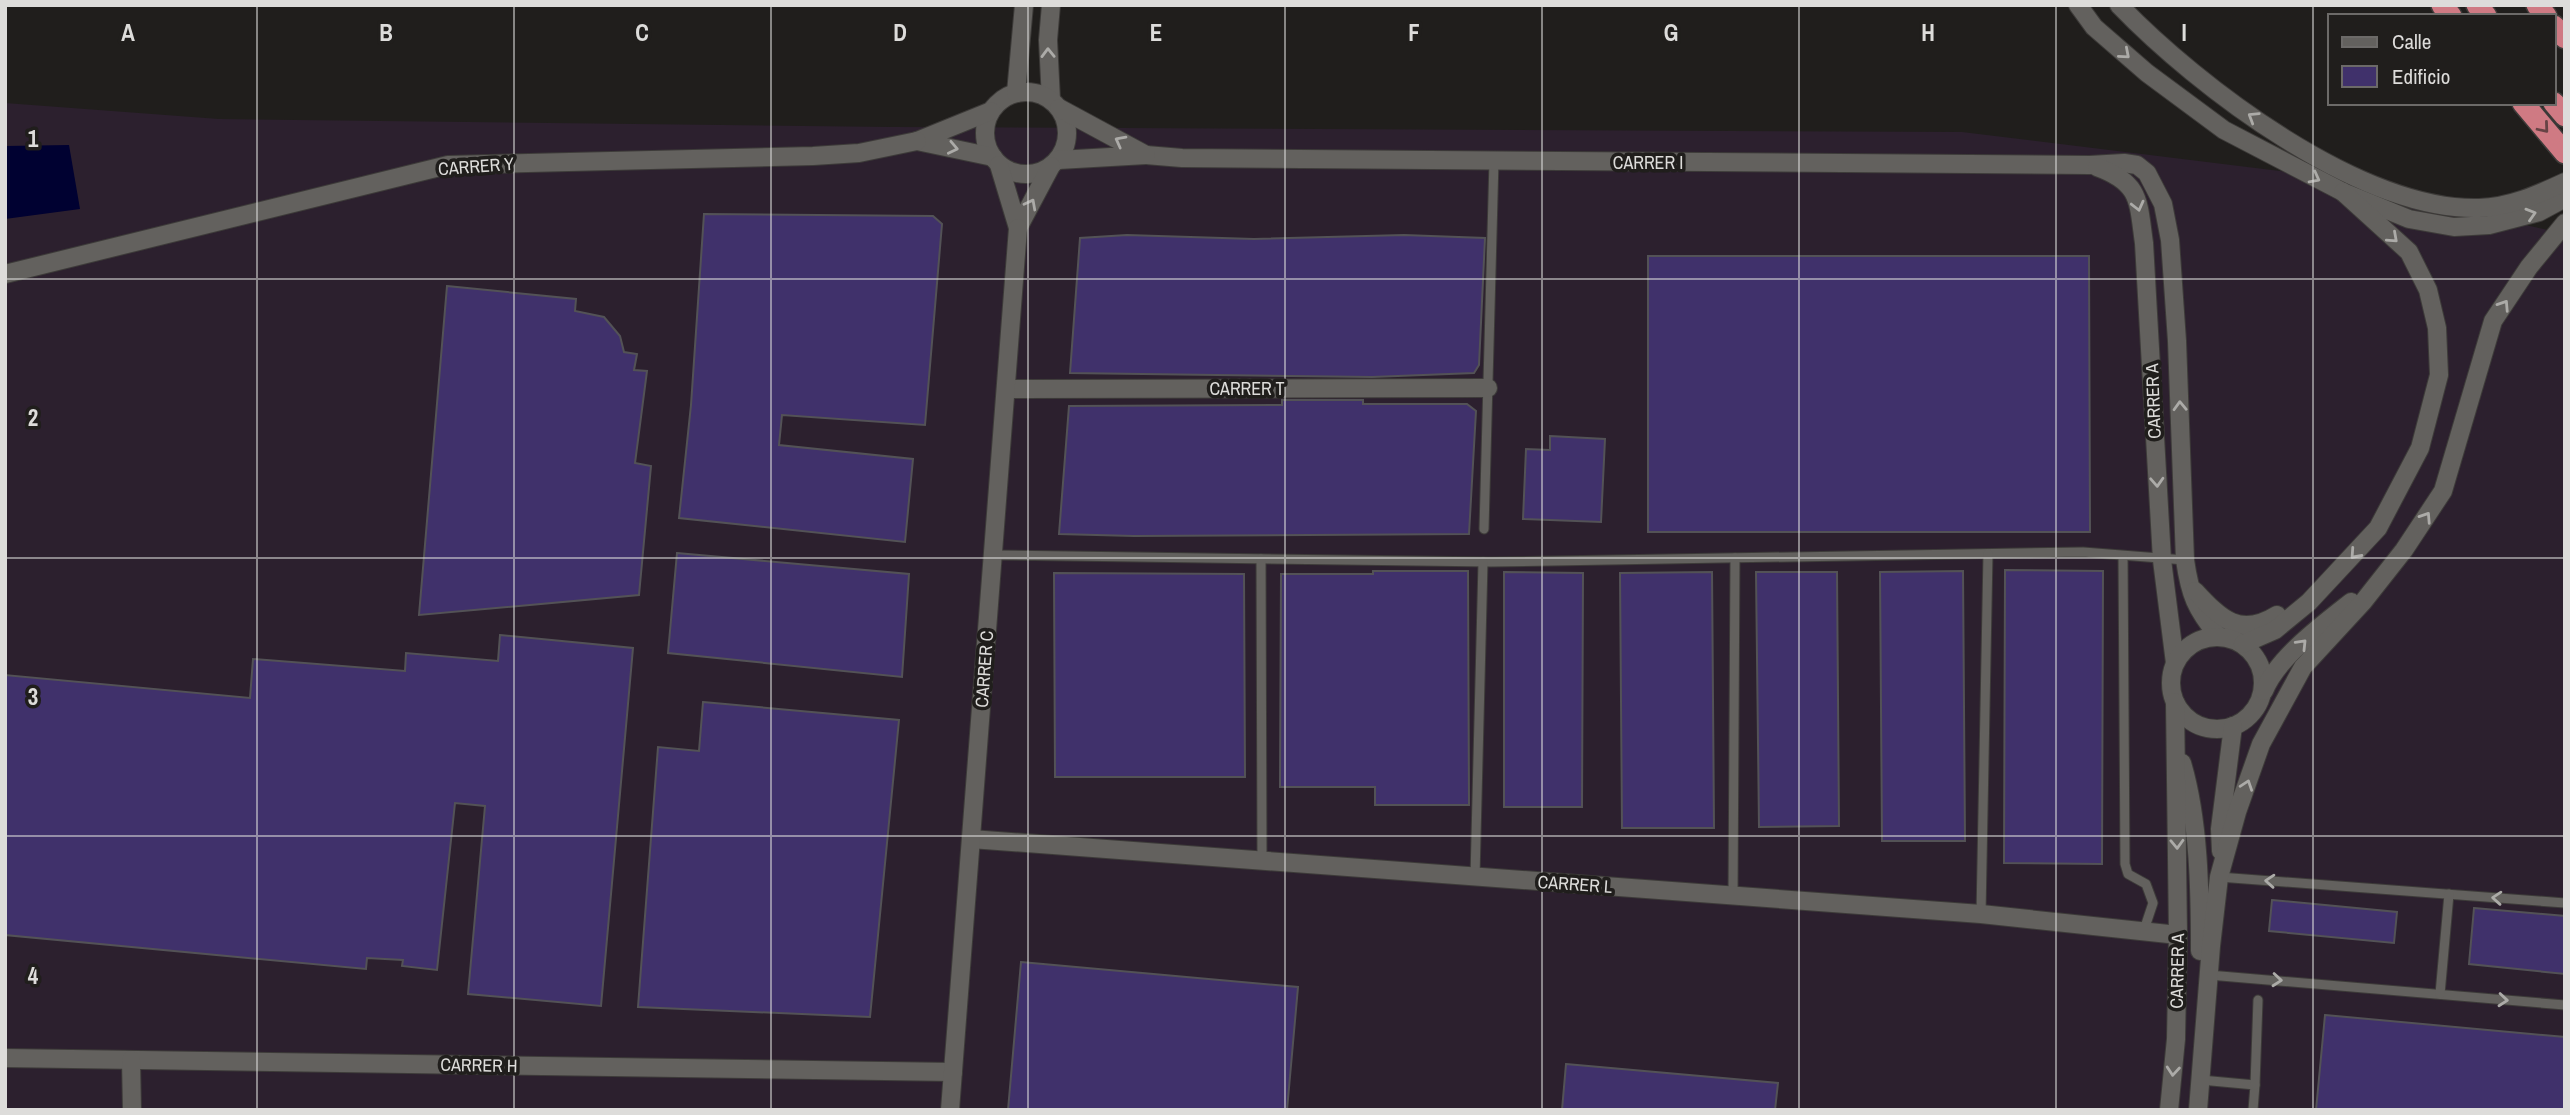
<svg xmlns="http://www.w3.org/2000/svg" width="2570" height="1115" viewBox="0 0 2570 1115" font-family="'Archivo Narrow',sans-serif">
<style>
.industrial{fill:#2c202e}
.water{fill:#000131}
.building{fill:#40316b;stroke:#535256;stroke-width:2}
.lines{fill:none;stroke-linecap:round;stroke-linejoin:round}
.service-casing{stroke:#3d3b39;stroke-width:11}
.minor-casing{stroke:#3d3b39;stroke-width:20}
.motorway-casing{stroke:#3d3b39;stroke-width:24}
.service{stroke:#63615e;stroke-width:9}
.minor{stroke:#63615e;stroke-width:18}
.motorway{stroke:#cf7a83;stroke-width:21}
.oneway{stroke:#acaba8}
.oneway2{stroke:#664345}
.grid{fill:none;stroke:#dddcda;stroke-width:2;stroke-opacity:0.55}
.labels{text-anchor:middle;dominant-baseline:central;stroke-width:7;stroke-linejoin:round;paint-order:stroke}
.street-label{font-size:18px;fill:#dddcda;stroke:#201e1c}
.grid-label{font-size:23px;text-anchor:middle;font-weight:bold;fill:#dddcda;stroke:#201e1c;stroke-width:7;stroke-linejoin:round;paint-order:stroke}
</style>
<rect width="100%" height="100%" fill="#201e1c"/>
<path class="industrial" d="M5,103L219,119L891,127L1962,132L2297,173L2565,234V1110H5Z"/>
<path class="water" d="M69,145L80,209L5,219V146Z"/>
<g class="building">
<path d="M704,214L933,216L942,224L925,425L782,415L779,445L913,459L905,542L679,518L691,405Z"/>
<path d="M1127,235L1254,239L1404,235L1485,238L1479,365L1474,373L1372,377L1070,373L1080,238Z"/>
<path d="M1648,256H2089L2090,532H1648Z"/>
<path d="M447,286L576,299L575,311L604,317L620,336L624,352L637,354L634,370L647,371L635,463L651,466L639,595L419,615Z"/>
<path d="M1282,400H1363V404H1467L1476,411L1469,534L1134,536L1059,534L1069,406L1282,405Z"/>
<path d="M1550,436L1605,439L1601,522L1523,519L1526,449L1550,450Z"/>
<path d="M677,553L909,574L902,677L668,653Z"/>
<path d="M2005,570L2103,571L2102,864L2004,863Z"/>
<path d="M1373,571H1468L1469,805H1375V787H1280L1281,574H1373Z"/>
<path d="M1963,571L1965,841H1882L1880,572Z"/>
<path d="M1504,572L1583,573L1582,807H1504Z"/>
<path d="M1712,572L1714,828H1622L1620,573Z"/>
<path d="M1756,572H1837L1839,826L1759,827Z"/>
<path d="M1054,573L1244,574L1245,777H1055Z"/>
<path d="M500,635L633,648L601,1006L468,994L485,806L455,803L437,970L402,966L403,960L367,958L366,969L5,935V675L250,698L253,659L405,671L406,653L498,661Z"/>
<path d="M703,702L899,720L870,1017L638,1007L658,747L699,751Z"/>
<path d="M2272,900L2397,912L2394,943L2269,931Z"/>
<path d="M2474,908L2565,916V974L2469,964Z"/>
<path d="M1021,962L1298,987L1287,1110H1008Z"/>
<path d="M2325,1015L2565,1037V1110H2316Z"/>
<path d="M1566,1064L1778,1083L1775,1110H1562Z"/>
</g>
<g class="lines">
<g class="service-casing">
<g id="service">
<path d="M1484,529L1494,160"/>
<path d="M993,555L1491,562L2083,552L2185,560"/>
<path d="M2123,556L2125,864L2128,874L2146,884L2153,903L2144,930"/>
<path d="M1261,559L1262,861"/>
<path d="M1475,877L1483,562"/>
<path d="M2219,877L2565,903"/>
<path d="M1733,896L1735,558"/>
<path d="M1981,914L1988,554"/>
<path d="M2209,975L2565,1005"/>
<path d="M2440,994L2449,894"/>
<path d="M2201,1080L2255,1085L2253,1110"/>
<path d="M2255,1085L2258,1000"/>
</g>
</g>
<g class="minor-casing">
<g id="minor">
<path d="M1051,5L1048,40L1051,100"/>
<path d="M2078,5L2094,27L2147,73L2224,130L2343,192L2409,219L2454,227L2489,225L2539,212L2565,198"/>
<path d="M2119,5C2198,87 2361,211 2479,208C2510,207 2537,195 2565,182"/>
<circle cx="1026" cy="133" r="41"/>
<path d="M1016,93L1024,5"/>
<path d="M991,111L917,141L993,157"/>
<path d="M1146,155L1182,158L2090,165L2124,163L2137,165L2147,173L2163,204L2170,240L2177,341L2185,560C2190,595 2196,609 2218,636"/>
<path d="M1058,160L1146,155L1059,108"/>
<path d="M999,165L1018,228L1051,166"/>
<path d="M2097,167C2141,183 2138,201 2144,243L2162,560L2175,663"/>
<path d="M5,274L448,165L813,156L859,153L917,141"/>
<path d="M1006,389L1488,388"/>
<path d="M2195,591C2221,619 2240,638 2277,615"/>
<circle cx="2217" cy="683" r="46"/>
<path d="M2243,644L2275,630L2309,602L2378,528L2420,448L2439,375L2437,328L2428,290L2409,252L2343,192"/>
<path d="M2264,691C2277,658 2323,624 2351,602"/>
<path d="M2182,763C2199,820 2200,891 2200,951"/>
<path d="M971,839L1981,914L2178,935"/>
<path d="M2221,851L2220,829L2233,726"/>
<path d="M5,1058L953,1072"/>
<path d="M131,1060L132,1110"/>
<path d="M950,1110L1018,228"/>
<path d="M2169,1110L2176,1039L2178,935L2175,702"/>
<path d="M2198,1110L2211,946L2219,877L2237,812L2261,744L2303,667L2363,602L2404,550L2443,491L2493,321L2529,267L2565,223"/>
</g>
</g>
<g class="motorway-casing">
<g id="motorway">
<path d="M2442,5L2451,16"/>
<path d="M2477,5L2486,16"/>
<path d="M2537,5L2546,16"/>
<path d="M2554,26L2565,38"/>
<path d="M2523,103L2565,153"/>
<path d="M2554,103L2565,116"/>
</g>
</g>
<use href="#service" class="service"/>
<use href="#minor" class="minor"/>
<use href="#motorway" class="motorway"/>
</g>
<defs><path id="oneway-chevron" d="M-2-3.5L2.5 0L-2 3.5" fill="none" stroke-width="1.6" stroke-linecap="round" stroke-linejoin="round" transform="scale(1.75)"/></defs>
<g class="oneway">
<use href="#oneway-chevron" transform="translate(1048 53) rotate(-91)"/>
<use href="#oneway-chevron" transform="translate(2125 54) rotate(41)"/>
<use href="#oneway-chevron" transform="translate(2253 117) rotate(-148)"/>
<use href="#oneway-chevron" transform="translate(1120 141) rotate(-152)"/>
<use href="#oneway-chevron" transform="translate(953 148) rotate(12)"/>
<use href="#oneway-chevron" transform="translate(2315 178) rotate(28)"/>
<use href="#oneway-chevron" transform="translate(1031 204) rotate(-62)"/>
<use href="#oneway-chevron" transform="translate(2138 206) rotate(76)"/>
<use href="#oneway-chevron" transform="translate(2531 214) rotate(-17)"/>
<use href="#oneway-chevron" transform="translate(2393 238) rotate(42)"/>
<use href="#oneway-chevron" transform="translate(2504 305) rotate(-57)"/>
<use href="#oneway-chevron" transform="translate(2180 406) rotate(-92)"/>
<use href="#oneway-chevron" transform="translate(2157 482) rotate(87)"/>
<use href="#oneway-chevron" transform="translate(2426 517) rotate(-57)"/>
<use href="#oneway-chevron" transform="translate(2355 554) rotate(132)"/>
<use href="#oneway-chevron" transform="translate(2302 644) rotate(-46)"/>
<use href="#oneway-chevron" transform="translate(2247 785) rotate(-71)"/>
<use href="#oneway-chevron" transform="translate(2177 844) rotate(88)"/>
<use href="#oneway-chevron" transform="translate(2270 881) rotate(-176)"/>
<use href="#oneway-chevron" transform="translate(2497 898) rotate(-176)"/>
<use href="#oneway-chevron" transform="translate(2277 980) rotate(5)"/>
<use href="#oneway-chevron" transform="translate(2503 1000) rotate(5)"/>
<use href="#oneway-chevron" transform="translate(2173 1071) rotate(95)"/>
</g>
<use class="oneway2" href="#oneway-chevron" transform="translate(2544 128) rotate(50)"/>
<path class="grid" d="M257,5V1110M514,5V1110M771,5V1110M1028,5V1110M1285,5V1110M1542,5V1110M1799,5V1110M2056,5V1110M2313,5V1110M5,279H2565M5,558H2565M5,836H2565"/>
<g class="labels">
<g class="street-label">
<text x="1648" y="162">CARRER I</text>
<text transform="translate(476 166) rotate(-4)">CARRER Y</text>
<text x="1247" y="388">CARRER T</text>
<text transform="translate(2153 401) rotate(-92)">CARRER A</text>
<text transform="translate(984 669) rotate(-86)">CARRER C</text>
<text transform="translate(1575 884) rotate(4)">CARRER L</text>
<text transform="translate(2177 971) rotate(-89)">CARRER A</text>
<text transform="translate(479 1065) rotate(1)">CARRER H</text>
</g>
</g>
<g class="grid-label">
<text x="128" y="41">A</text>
<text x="386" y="41">B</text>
<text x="642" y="41">C</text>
<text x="900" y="41">D</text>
<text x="1156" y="41">E</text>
<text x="1414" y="41">F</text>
<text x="1671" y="41">G</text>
<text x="1928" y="41">H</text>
<text x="2184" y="41">I</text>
<text x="33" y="147">1</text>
<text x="33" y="426">2</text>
<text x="33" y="705">3</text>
<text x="33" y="984">4</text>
</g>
<rect width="2570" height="1115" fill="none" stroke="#dddcda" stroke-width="14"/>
<rect x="2328" y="14" width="228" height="91" fill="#201e1c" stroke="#6c6a68" stroke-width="2"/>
<rect x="2342" y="37" width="35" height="10" fill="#63615e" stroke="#6c6a68" stroke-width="2"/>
<text x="2392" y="49" font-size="21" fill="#dddcda">Calle</text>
<rect x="2342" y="66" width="35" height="21" fill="#40316b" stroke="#6c6a68" stroke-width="2"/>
<text x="2392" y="84" font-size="21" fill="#dddcda">Edificio</text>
</svg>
